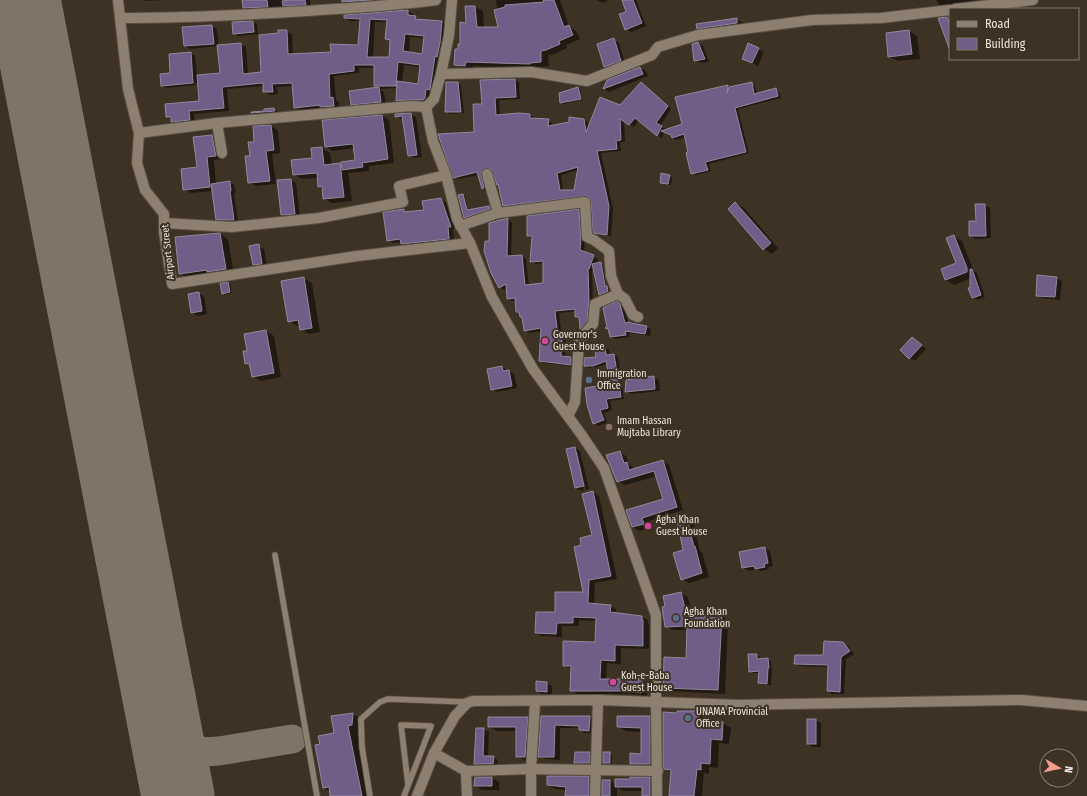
<svg xmlns="http://www.w3.org/2000/svg" width="1087" height="796" viewBox="0 0 1087 796" font-family="'Fira Sans Condensed',sans-serif">
<style>
.shadow{fill:#0007;fill-rule:evenodd}
.lines{fill:none;stroke-linecap:round;stroke-linejoin:round}
.taxiway{stroke:#7e7468;stroke-width:29}
.runway{stroke:#7e7468;stroke-width:73}
.building{fill:#705d88;stroke:#91899c;fill-rule:evenodd}
.service-casing{stroke:#584f43;stroke-width:7}
.minor-casing{stroke:#584f43;stroke-width:12}
.tertiary-casing{stroke:#584f43;stroke-width:12}
.service{stroke:#8e8070;stroke-width:5.5}
.minor{stroke:#8e8070;stroke-width:10}
.tertiary{stroke:#8e8070;stroke-width:10}
.hotel-dot{fill:#d1479c;stroke:#3e3224;stroke-width:1.5}
.service-dot{fill:#5c6f8a;stroke:#3e3224;stroke-width:1.5}
.education-dot{fill:#8d6e63;stroke:#3e3224;stroke-width:1.5}
.labels{text-anchor:middle;dominant-baseline:central;stroke-width:4;stroke-linejoin:round;paint-order:stroke}
.street-label{font-size:10px;fill:#ede5dd;stroke:#3e3224}
.poi-label{font-size:10px;fill:#ede5dd;stroke:#3e3224;text-anchor:start}
</style>
<rect width="100%" height="100%" fill="#3e3224"/>
<g class="shadow">
<path d="M144,0H162L146,1Z"/>
<path d="M243,0H310L311,7L249,11L244,8Z"/>
<path d="M345,0H354H353V2L376,0H400L349,5L343,1Z"/>
<path d="M496,0H560L569,26L576,31L580,39L566,45L567,48L555,54L548,55L549,66L537,67V68L473,66V69L463,68L455,64L467,24L475,7L483,11L484,28H499Z"/>
<path d="M597,0H608L603,3Z"/>
<path d="M623,0H636L646,26L631,32L626,29L627,12Z"/>
<path d="M936,0H997L944,7L939,4Z"/>
<path d="M408,11L413,14V17L421,20L442,22L447,25L431,102L403,103L397,100L398,88L379,89L384,92L386,105L357,107L352,104L350,92L380,88L375,85V68H359V73L334,76L336,100L339,102V109L327,110L323,108L301,110L295,107L293,86L277,87L278,94L270,95L264,92V86L227,89L229,111L194,114L195,123L178,124L167,117L200,102L199,85L190,80L189,81L196,85L167,88L162,86L190,53L195,56L197,76L221,74L218,46L190,49L185,46L212,26L217,29L219,46L240,44L246,47L248,74L262,73L279,34L286,31L292,34L293,55L332,53L359,46L361,21H350L345,18ZM375,22H388L386,39L391,41L389,58H373ZM410,37L425,38L423,55L409,53ZM404,65L421,67L419,86L402,83Z"/>
<path d="M950,17V44L948,43L939,19Z"/>
<path d="M736,19L745,24L706,33L698,28Z"/>
<path d="M253,22L257,24L258,34L238,36L234,33Z"/>
<path d="M909,31L917,36L920,59L898,61L889,57L887,34Z"/>
<path d="M614,40L619,43L625,63L610,70L605,67Z"/>
<path d="M697,43L703,46L709,62L700,63L695,60Z"/>
<path d="M749,44L764,52L758,66L748,61Z"/>
<path d="M640,68L646,71L648,76L609,92L605,89L608,81Z"/>
<path d="M514,80L519,82L520,99L499,100L500,115H530L534,117V120H548L552,123V126L584,120L588,122L589,127L620,107L645,86L671,109L660,126L666,129L665,131L683,125L727,86L731,88L752,84L755,86L757,95L776,90L779,92L781,98L738,109L749,153L709,164L711,171L696,175L692,173L690,153L686,137L676,140L672,138V135L664,132L662,138L639,120L634,127L624,121L625,142H620L621,151L601,153L613,209L611,236L599,235L594,232L591,198L508,208L504,205L499,185L493,170L490,169L485,175L487,191L482,189L479,175L458,179L454,177L475,133L483,105ZM578,170L575,191H563L561,175Z"/>
<path d="M458,83L461,85L464,113L450,114L446,112Z"/>
<path d="M578,88L580,89L582,100L563,104L561,102L560,94Z"/>
<path d="M274,109L279,112L280,114L258,116L252,113L265,112Z"/>
<path d="M410,114L416,117L422,157L414,158L409,155L403,119H401L396,116Z"/>
<path d="M382,116L389,120L394,163L369,166V171L350,173L348,172L352,201L332,203L324,199L323,188L319,186L318,178L302,179L293,174L313,159L322,148L330,153L332,165L339,164L342,166L356,161L354,148L333,151L326,147Z"/>
<path d="M271,126L278,130L280,153L272,154L276,184L256,186L249,182L251,156L256,143Z"/>
<path d="M212,136L219,140L222,159L214,160L216,184L230,182L234,185L236,193H234L238,222H222L217,219L213,191L191,193L184,189L198,168ZM207,183L213,187V189L206,185Z"/>
<path d="M662,174L672,177L671,185L663,183Z"/>
<path d="M291,180L296,183L300,217L287,218L282,215Z"/>
<path d="M463,195L465,196L468,211L489,207L492,210L467,218L465,217Z"/>
<path d="M441,199L446,202L455,229H453L454,241L407,247L402,244V242L393,243L388,240L404,210L407,213L425,211Z"/>
<path d="M736,203L744,208L778,248L772,254L764,249Z"/>
<path d="M976,205H985L990,208L991,238L976,239L970,236L977,222Z"/>
<path d="M579,210L583,213L585,241L584,253L598,259L596,264H601L603,265L606,286L609,288L610,292L602,296L600,294L594,270L592,271L593,304L591,324L585,330L581,328L580,319L576,316V311L559,313L562,339L566,341L565,357L571,358L575,361V367L544,363L540,361L542,331L529,333L525,330L523,318L521,316L520,313L517,311L516,300L512,301L508,298L507,288L504,290L499,287L490,242L508,219L512,222L511,257L522,256L526,259L529,286L544,284V263L536,264L531,261L533,239L528,236Z"/>
<path d="M220,234L228,239L234,274L188,278L180,273Z"/>
<path d="M954,236L962,241L974,271L977,273L985,297L978,300L972,297L971,278L954,285L946,280L942,269L957,263Z"/>
<path d="M258,246L264,249L267,266L259,268L253,265Z"/>
<path d="M303,278L312,283L320,332L309,334L301,329L300,325L297,326L289,321Z"/>
<path d="M1056,278L1062,281L1060,300L1042,298L1037,295Z"/>
<path d="M228,283L230,284L232,293L225,295L223,294Z"/>
<path d="M198,293L204,296L207,314L197,316L192,312Z"/>
<path d="M617,303L625,308L628,323L646,327L651,329L650,336L629,333L630,337L615,339L611,337Z"/>
<path d="M266,331L274,336L281,377L261,381L253,376L250,365L246,363L248,352Z"/>
<path d="M913,338L926,349L915,361L910,358Z"/>
<path d="M604,347L609,350L610,356L614,355L618,357L624,399L610,401L612,410L604,413L607,423L598,426L594,423L588,404L611,385L608,364L597,367L589,368L585,366L597,357Z"/>
<path d="M502,367L514,374L517,388L497,392L492,389Z"/>
<path d="M654,378L659,380L660,391L631,394L626,391Z"/>
<path d="M575,448L580,451L589,489L586,490L577,451H575L584,490L581,491L576,488L568,450Z"/>
<path d="M619,452L626,456L629,465L633,467L634,469L662,461L669,465L683,510L649,521L651,527L640,531L633,527L628,511L664,500L657,476L625,485L618,481Z"/>
<path d="M593,492L599,496L617,579L595,583L594,604L610,606L616,609V614L642,617L648,620V624L649,625V649L621,648V664L607,663L606,680H642L648,684L647,696L632,694H577L571,690L572,669L564,666L596,643L597,621L579,620V626H562V637L542,636L536,633L556,613L584,593L583,546L593,536Z"/>
<path d="M686,515L693,519L700,551L702,552L709,577L689,583L682,579L685,550Z"/>
<path d="M765,548L770,551L773,566L769,567V569L761,571L757,569L749,571L743,568Z"/>
<path d="M681,593L688,597L693,617L722,616L728,620L725,694L670,691L664,687L687,659L688,630H673L666,626Z"/>
<path d="M843,643L848,646L854,654L846,659L844,694H832L828,691L829,667L800,666L795,664L824,656Z"/>
<path d="M757,655L760,657V660L768,659L771,661L772,670L771,685H763L759,683L760,673H753L750,671Z"/>
<path d="M547,683L552,686V694H542L537,691Z"/>
<path d="M699,712L707,717V722L723,723L731,728L729,744L719,743L718,768L709,767V774L704,773L702,796H670L672,773L665,769L678,714Z"/>
<path d="M352,714L362,719L361,730L357,731L370,796H331L330,791L324,788L316,746L321,745L335,734Z"/>
<path d="M542,717H590L595,720L594,733H585L580,730V728H560V760L545,759L539,756Z"/>
<path d="M649,717L658,722V769L639,768L631,763L642,755V732L626,731L618,727Z"/>
<path d="M527,718L535,723L533,761H525L517,756V731H497L489,727Z"/>
<path d="M815,720L821,723V747H813L808,744Z"/>
<path d="M484,729L489,732L488,757H493L498,760V766H480L475,764Z"/>
<path d="M590,753L595,756V766H581L575,763Z"/>
<path d="M609,753L612,755V764H606L604,763Z"/>
<path d="M589,777L596,782L595,796H566L567,790L555,789L548,785Z"/>
<path d="M492,778L499,782V790H482L475,785Z"/>
<path d="M650,778L657,782V796H643V791H623L617,787V796H602L603,781H610L616,784Z"/>
</g>
<g class="lines">
<g class="taxiway">
<path d="M163,721L178,740L202,752L219,751L292,739"/>
<path d="M174,778L188,796"/>
</g>
<path class="runway" d="M24,0L178,796"/>
</g>
<g class="building">
<path d="M242,0H267L268,7L243,8Z"/>
<path d="M288,0H305L306,5L283,6L282,1Z"/>
<path d="M342,0H372L342,2Z"/>
<path d="M543,0H554L564,27L569,25L573,35L559,41L560,44L546,50L541,51V62L530,63V64L466,62L465,66L454,65L455,49H458V44H460V22L466,23L465,6H475L477,27H498L494,10L505,7V5L544,2Z"/>
<path d="M622,0H633L642,23L625,30L619,14L626,12Z"/>
<path d="M408,10V15L416,16L415,19L442,21L440,43L437,57L435,56L430,90L426,89L425,98L423,100H410L396,101L397,81L418,84L420,65L398,62L396,86H374V65H354V71L329,74L330,98L333,97L334,106L320,107V105L294,108L292,83L272,84L273,92H263V83L222,87L224,108L189,111L190,120L171,122V117H166L165,104L199,101L197,75L220,73L217,45L241,43L243,74L261,72L259,35L278,33V30H287L288,54L331,52L330,44L358,45L360,19L344,18V15ZM370,19L387,20L385,39L390,40L389,57H367ZM405,34L424,36L422,54L403,51Z"/>
<path d="M947,17L950,25L949,48L938,18Z"/>
<path d="M737,18V23L697,29L696,24Z"/>
<path d="M253,21L254,32L233,34L232,22Z"/>
<path d="M212,25L214,44L184,46L182,27Z"/>
<path d="M909,30L912,54L888,57L886,33Z"/>
<path d="M614,38L621,61L604,67L597,44Z"/>
<path d="M698,42L705,59L694,61L692,44Z"/>
<path d="M748,43L759,48L752,63L742,59Z"/>
<path d="M191,52L193,83L161,86L160,74L170,73L169,54Z"/>
<path d="M640,67L643,74L603,89L607,80Z"/>
<path d="M515,79L516,97L495,98L496,115L519,113L530,114V118L549,119L548,126L569,122V117L584,119L586,132L600,97L620,105L641,82L668,106L656,123L662,126L657,136L635,118L629,125L620,119L621,140L616,141L617,149L597,151L609,206L607,235L593,233L591,202L590,198L587,196L503,206L498,184L497,185L491,169L486,168L481,172L484,188L482,189L477,172L453,178L438,134L474,132L473,104H482L480,80ZM578,167L574,190H560L557,173Z"/>
<path d="M446,82H458L461,112H445Z"/>
<path d="M752,82L754,94L776,88L778,96L735,108L746,152L705,162L708,170L691,174L686,153L688,152L684,134L672,138L671,135L661,131L682,124L675,97L728,85L727,93L729,87Z"/>
<path d="M379,87L381,102L351,105L349,91Z"/>
<path d="M578,87L581,99L560,103L559,93Z"/>
<path d="M274,108L275,111L251,113V112L264,111V109Z"/>
<path d="M411,113L417,155L408,156L402,116L395,117V114Z"/>
<path d="M382,115L388,159L362,163L363,167L342,170L341,162L355,160L353,144L325,147L322,120Z"/>
<path d="M271,125L274,150L266,151L270,181L248,183L245,156H250L248,142H254L253,126Z"/>
<path d="M212,135L216,156L207,157L210,187L183,190L181,169L197,167L193,137Z"/>
<path d="M322,147L324,165L340,163L344,197L323,199L322,186L318,187L317,173L293,175L291,160L312,158L311,148Z"/>
<path d="M661,173L670,175L668,184L660,183Z"/>
<path d="M291,179L295,214L281,215L277,180Z"/>
<path d="M230,181L231,191H230L234,220H216L211,184Z"/>
<path d="M463,194L467,210L489,206L490,209L464,218L458,195Z"/>
<path d="M441,198L451,227H448L449,239L401,244L400,239L387,241L383,212L404,209V212L424,210L422,201Z"/>
<path d="M735,202L771,243L763,250L728,209Z"/>
<path d="M975,204H985L986,236H969V221H976Z"/>
<path d="M579,209L581,238L580,250L594,255L589,269H588L589,301L587,321L580,329L579,317H575V309L555,311L558,337L562,338L561,356L571,357V365L539,361L541,328L524,331L522,317H520L519,312H516L515,298L507,299L506,284L499,288L491,273L484,251L485,241H489V223L508,218L507,256L522,255L525,285L543,283V261L530,262L532,236H527V216Z"/>
<path d="M220,233L226,269L207,272V270L179,274L175,237Z"/>
<path d="M954,235L967,268V272L945,280L941,269L956,263L946,238Z"/>
<path d="M259,244L262,264L253,265L249,246Z"/>
<path d="M601,262L605,286H607L608,291L599,295L592,264Z"/>
<path d="M970,269H972L981,295L972,298L968,288H970Z"/>
<path d="M1037,275L1057,277L1055,297L1036,296Z"/>
<path d="M304,277L312,328L300,330L298,320L288,322L281,281Z"/>
<path d="M228,282L230,292L222,294L220,283Z"/>
<path d="M199,292L202,311L191,313L188,294Z"/>
<path d="M617,301L620,304L625,323L630,322L631,323L647,326L645,334L625,331L626,335L610,337L608,329L605,328L607,327L603,308Z"/>
<path d="M266,330L274,373L252,377L249,363L245,364L243,351H247L244,334Z"/>
<path d="M912,337L922,345L909,359L900,350Z"/>
<path d="M594,345L605,346L606,355L614,354L621,397L606,399L608,408L600,410L604,420L593,424L587,405L585,388L610,384L606,361L593,366H584V358L596,357Z"/>
<path d="M502,366L503,371L509,370L512,386L491,390L487,369Z"/>
<path d="M654,376L655,389L625,392L626,380Z"/>
<path d="M575,447L584,486L575,488L566,449Z"/>
<path d="M620,451L624,463L627,462L629,470L663,460L677,507L642,518L644,524L632,527L626,510L663,499L654,471L617,482L606,455Z"/>
<path d="M593,491L611,576L589,580L588,603L611,605L610,612L642,616V620H643V646L615,645V661L601,660L600,679H628L629,678L643,679L641,693L625,691H570L571,666H563V641L595,642L596,618L573,617V623H557L556,634L535,633L536,612H555V592H583L574,547L581,545L580,538L592,535L582,494Z"/>
<path d="M686,514L694,547L695,546L702,573L681,580L673,553L683,550L676,516Z"/>
<path d="M765,547L768,563L764,564L765,567L755,569L754,566L742,568L739,552Z"/>
<path d="M681,592L687,617L703,615H722L718,690L663,688L664,657L686,658L687,626L665,627L662,607L665,606L663,596Z"/>
<path d="M824,641L843,642L850,651L841,657L840,692L827,691L828,665L794,664L795,655H823Z"/>
<path d="M748,654H757V659L768,658L769,668H768L767,684L758,683L759,671L749,672Z"/>
<path d="M536,681L547,682V692L536,691Z"/>
<path d="M677,711H699V720L723,722L722,740L711,739L710,764L701,763V770L697,769L694,796H669L671,770L664,769L663,767V712L677,713Z"/>
<path d="M353,713L352,725L348,726L362,796H330L329,787L323,788L315,745L320,744L318,736L334,733L331,716Z"/>
<path d="M541,716H590L589,731L579,730V726L555,725L554,757H538Z"/>
<path d="M617,716H650V764H630V753L641,754V728L617,727Z"/>
<path d="M488,717H528L525,757H516V727H488Z"/>
<rect x="807" y="719" width="9" height="25"/>
<path d="M476,728H484L483,756H494L493,764H474Z"/>
<path d="M575,752H590V763H574Z"/>
<rect x="603" y="752" width="7" height="11"/>
<path d="M547,776H589V796H565L566,787L547,785Z"/>
<path d="M475,777H492V786H474Z"/>
<path d="M630,777H650V796H642V787H615V779H630Z"/>
<rect x="602" y="780" width="8" height="16"/>
</g>
<g class="lines">
<g class="service-casing">
<g id="service">
<path d="M275,555L317,796"/>
<path d="M370,796L362,747L361,719L380,702L388,699L467,702"/>
<path d="M404,796L431,726L401,725L408,784"/>
</g>
</g>
<g class="minor-casing">
<g id="minor">
<path d="M118,0L128,89L139,133L137,163L145,190L164,214V232L172,284L357,256L470,243"/>
<path d="M452,0L449,35L441,74L434,99L426,107L433,141L446,175L457,219L470,243L492,297L533,369L581,434L604,468L656,615V702L657,796"/>
<path d="M955,9L1033,0"/>
<path d="M120,18C182,18 244,15 306,11C349,8 392,6 436,0"/>
<path d="M441,74L531,72L587,81L652,55L658,47L698,35L812,20L881,18L950,10"/>
<path d="M217,123L222,153"/>
<path d="M139,133L217,123L411,106L426,107"/>
<path d="M487,174L498,213"/>
<path d="M164,223L232,227L319,218L403,202L399,186L446,175"/>
<path d="M460,226L498,213L585,202L587,237L594,240L609,251L611,276L618,294L625,299L633,315L638,317"/>
<path d="M568,416L575,402L579,340L593,324L595,304L618,294"/>
<path d="M434,753L466,771L531,769L658,771"/>
<path d="M466,771L467,796"/>
<path d="M531,796V769L535,702"/>
<path d="M595,796L598,700"/>
</g>
</g>
<g class="tertiary-casing">
<path id="tertiary" d="M417,796L434,753L455,716L467,703L473,701L598,700L740,705L1021,700L1087,706"/>
</g>
<use href="#service" class="service"/>
<use href="#minor" class="minor"/>
<use href="#tertiary" class="tertiary"/>
</g>
<g class="hotel-dot">
<circle cx="545" cy="341" r="4"/>
<circle cx="648" cy="526" r="4"/>
<circle cx="613" cy="682" r="4"/>
</g>
<g class="service-dot">
<circle cx="589" cy="380" r="4"/>
<circle cx="676" cy="618" r="4"/>
<circle cx="688" cy="718" r="4"/>
</g>
<circle class="education-dot" cx="609" cy="427" r="4"/>
<g class="labels">
<g class="street-label">
<text transform="translate(168 252) rotate(-96)">Airport Street</text>
</g>
<g class="poi-label">
<text x="553" y="335">Governor's<tspan x="553" dy="12">Guest House</tspan></text>
<text x="597" y="374">Immigration<tspan x="597" dy="12">Office</tspan></text>
<text x="617" y="421">Imam Hassan<tspan x="617" dy="12">Mujtaba Library</tspan></text>
<text x="656" y="520">Agha Khan<tspan x="656" dy="12">Guest House</tspan></text>
<text x="684" y="612">Agha Khan<tspan x="684" dy="12">Foundation</tspan></text>
<text x="621" y="676">Koh-e-Baba<tspan x="621" dy="12">Guest House</tspan></text>
<text x="696" y="712">UNAMA Provincial<tspan x="696" dy="12">Office</tspan></text>
</g>
</g>
<rect x="949" y="8" width="130" height="52" fill="#3e3224" stroke="#847a6e"/>
<rect x="957" y="21" width="20" height="6" fill="#8e8070" stroke="#847a6e"/>
<text x="985" y="28" font-size="12" fill="#ede5dd">Road</text>
<rect x="957" y="38" width="20" height="12" fill="#705d88" stroke="#847a6e"/>
<text x="985" y="48" font-size="12" fill="#ede5dd">Building</text>
<g transform="translate(1059 768) rotate(99)"><circle r="19" fill="#3e3224" stroke="#847a6e"/>
<path d="M0-3L7 15L0 10L-7 15Z" fill="#f59c91"/>
<text y="-6" font-size="11" font-weight="bold" text-anchor="middle" fill="#ede5dd">N</text>
</g>
</svg>
